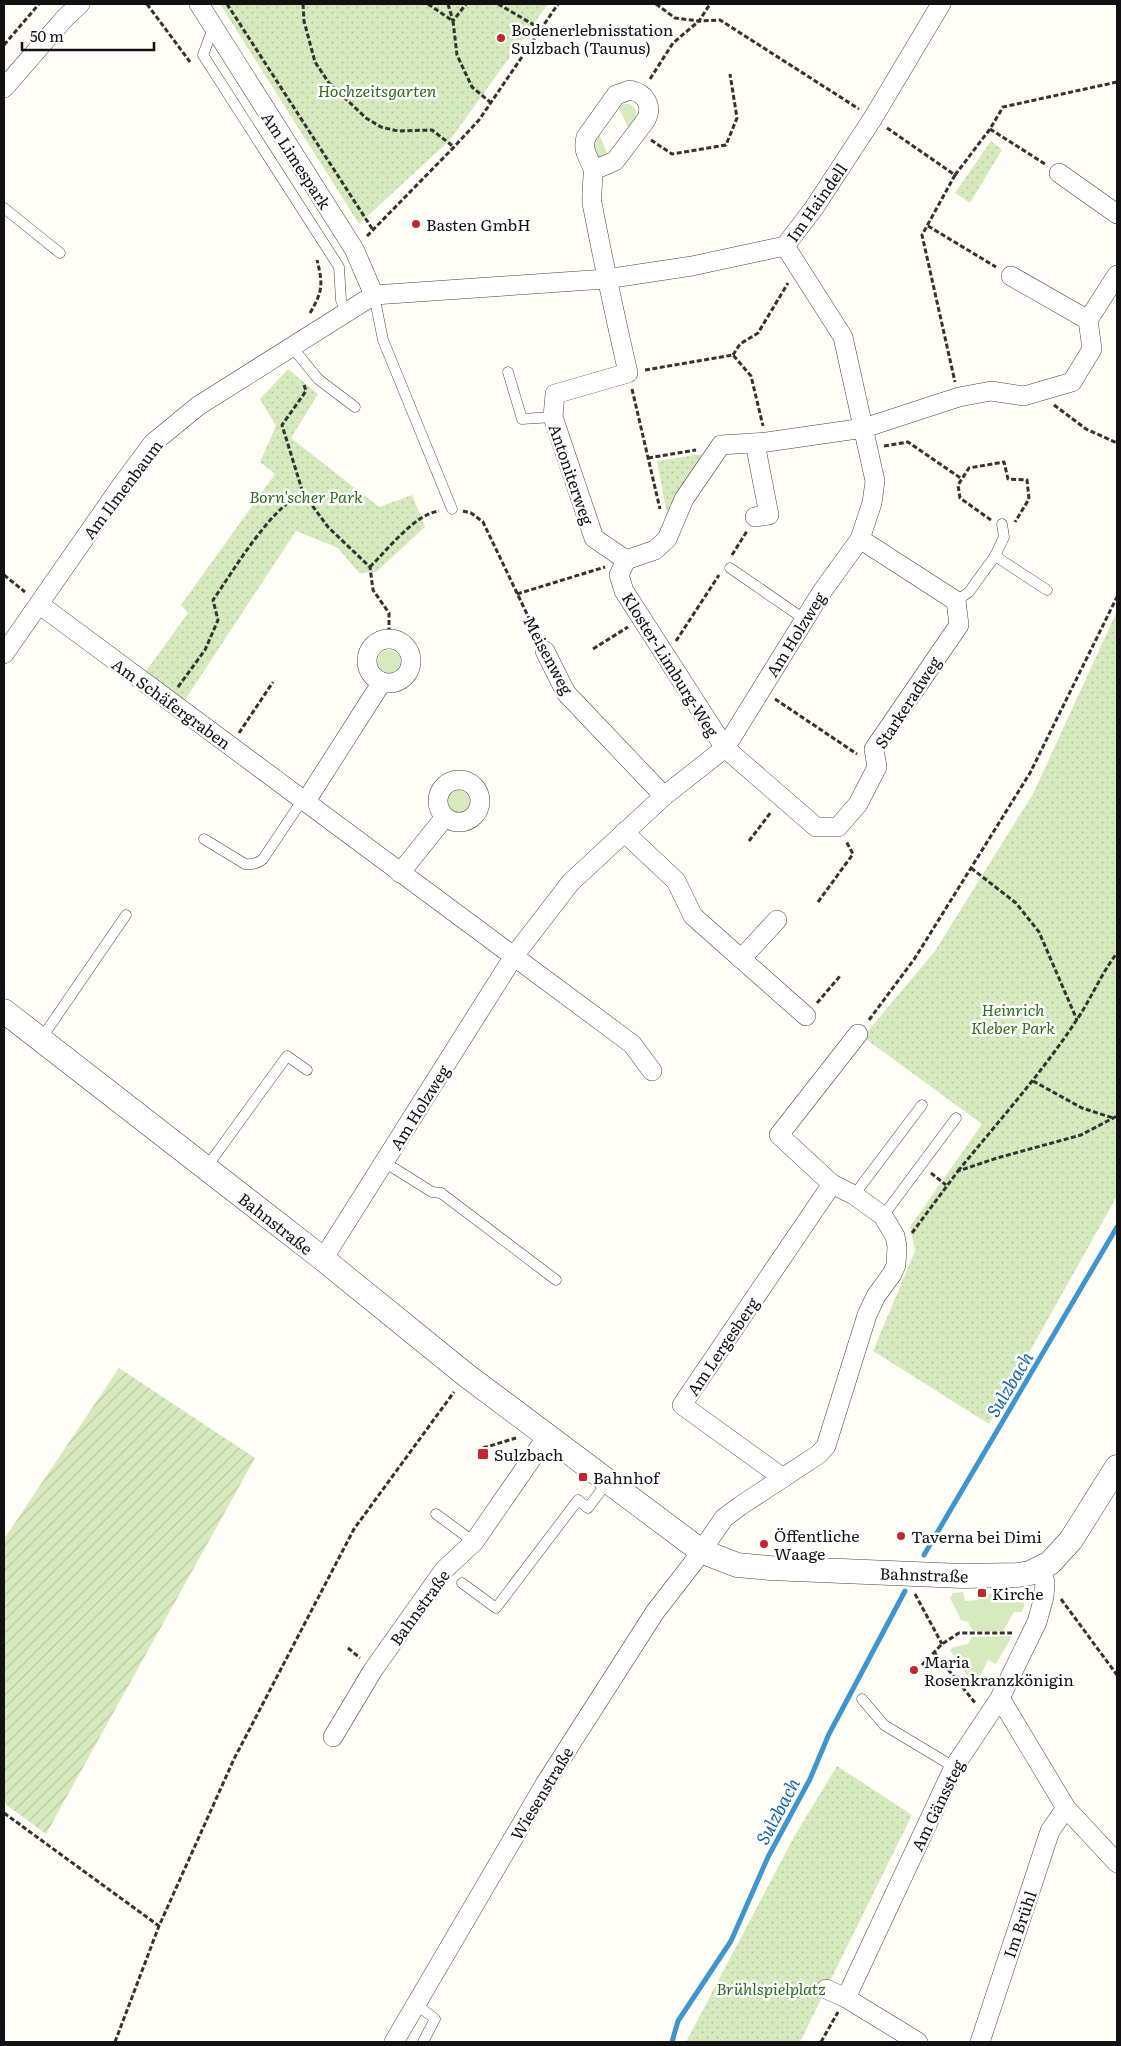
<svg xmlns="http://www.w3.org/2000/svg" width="1121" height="2046" viewBox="0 0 1121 2046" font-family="Literata,serif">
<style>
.grass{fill:#d5ebbd}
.park{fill:url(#park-dots)}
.garden{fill:url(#garden-furrows)}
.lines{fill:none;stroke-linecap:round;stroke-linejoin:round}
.stream{stroke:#3f96cf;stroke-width:5}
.service-casing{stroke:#444;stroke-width:11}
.minor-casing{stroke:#444;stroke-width:20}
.tertiary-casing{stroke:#444;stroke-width:25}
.path{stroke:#333;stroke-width:3;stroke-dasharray:5 2.5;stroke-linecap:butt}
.service{stroke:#fff;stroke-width:10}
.minor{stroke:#fff;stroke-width:19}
.tertiary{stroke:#fff;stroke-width:24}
.poi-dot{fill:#c4262e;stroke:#fff;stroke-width:2}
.labels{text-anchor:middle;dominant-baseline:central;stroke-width:5;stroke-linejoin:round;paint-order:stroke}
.poi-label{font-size:16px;fill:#111;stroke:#fff;text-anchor:start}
.park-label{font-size:16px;font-style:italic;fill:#2f6b1f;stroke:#fff}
.street-label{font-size:16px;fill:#111;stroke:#fff}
.water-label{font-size:18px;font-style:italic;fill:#1768a6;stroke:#fff}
</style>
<defs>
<pattern id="park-dots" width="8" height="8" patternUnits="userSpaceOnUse" patternTransform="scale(1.25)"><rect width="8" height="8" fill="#d5ebbd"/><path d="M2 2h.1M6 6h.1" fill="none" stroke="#b6c8a1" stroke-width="1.8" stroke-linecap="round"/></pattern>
<pattern id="garden-furrows" width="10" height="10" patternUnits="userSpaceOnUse" patternTransform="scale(1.25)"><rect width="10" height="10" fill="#d5ebbd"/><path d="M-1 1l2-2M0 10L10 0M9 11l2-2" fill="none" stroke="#b6c8a1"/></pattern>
</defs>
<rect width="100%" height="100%" fill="#fffdf5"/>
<g class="grass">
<path d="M624,104H630L636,110V120L629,129L618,107Z"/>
<path d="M599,134L609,158H598L592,145Z"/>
<circle cx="389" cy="662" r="12"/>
<circle cx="458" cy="802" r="12"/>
<path d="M963,1592L965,1601L978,1600V1593L1020,1595C1026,1601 1025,1604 1022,1612H1014L1003,1631H973L968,1622L961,1620L950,1598L953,1593Z"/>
<path d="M1012,1636L996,1664L988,1660L975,1687L950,1650L954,1647L968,1644L972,1637Z"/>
</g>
<g class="park">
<path d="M220,4H548L450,140L359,224Z"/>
<path d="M991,141L1002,150L970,203L955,193Z"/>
<path d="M288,369L318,394L291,438L379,507L412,495L425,527L376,572L359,573L338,548L296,531L181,706L144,674L188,613L181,605L275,474L260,462L276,426L260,399Z"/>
<path d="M702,454L667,515L657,461Z"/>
<path d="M1117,611V1196L989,1424L873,1351L915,1251L910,1227L982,1124L863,1037L935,951L1034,792Z"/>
<path d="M837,1766L912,1815L800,2042H686L795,1835Z"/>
</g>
<path class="garden" d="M119,1368L255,1458L46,1834L4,1803V1539Z"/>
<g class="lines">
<g class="stream">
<path d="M924,1555L1117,1227"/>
<path d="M672,2042L678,2021L731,1941L768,1857L810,1779L829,1734L905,1591"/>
</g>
<g class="service-casing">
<g id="service">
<path d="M213,28L203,55L339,267L341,300L346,314"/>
<path d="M4,208L60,253"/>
<path d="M374,295L383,340L452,509"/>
<path d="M292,347L318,379L355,407"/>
<path d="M508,372L522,419L553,417"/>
<path d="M995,556L1004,537L1002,524"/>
<path d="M730,568L804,619"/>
<path d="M956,601L969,592L995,556L1047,590"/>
<path d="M204,839L245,864C252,865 257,864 263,859L303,799"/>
<path d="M41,1039L126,915"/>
<path d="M384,1162L432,1192L441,1193L556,1280"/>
<path d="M206,1168L287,1056L307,1070"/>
<path d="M854,1195L922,1105"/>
<path d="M883,1216L956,1118"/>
<path d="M436,1514L474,1542"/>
<path d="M462,1583L496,1608L578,1500L588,1508L608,1481"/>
<path d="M862,1699L884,1725L954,1767"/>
<path d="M416,2004L435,2019L423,2042"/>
</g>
</g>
<g class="minor-casing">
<g id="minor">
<path d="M199,4L354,249L374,295"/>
<path d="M4,88L65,18L80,4"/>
<path d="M594,170L615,161L646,120C653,106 646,93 630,90L616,95L586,137C582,152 589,157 593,169C594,171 591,195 592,203C603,260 615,316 628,373L555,394L553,417L594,538L626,560"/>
<path d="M1059,173L1117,214"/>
<path d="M1011,276L1088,320"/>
<path d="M755,517L769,515L755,443"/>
<path d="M860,539L956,601L959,625L874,749L877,767L858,804L838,827H816L725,748L624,591L619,575L626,560L655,550L667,539L684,499L721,445L767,442L864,428L959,397L991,391L1024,396L1072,382L1092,349L1088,320L1117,275"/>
<path d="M39,604L632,1044L652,1071"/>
<circle cx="389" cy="661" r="22"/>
<path d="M545,651L566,693L664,796"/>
<path d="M4,654L121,486L153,443L198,406L374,295L606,279L692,266L785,246L814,208L873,118L941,4"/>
<circle cx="459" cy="801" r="21"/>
<path d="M306,801L382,682"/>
<path d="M624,832L676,881L693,916L806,1016"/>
<path d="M400,873L445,817"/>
<path d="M741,959L777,920"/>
<path d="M323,1259L514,956L571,882L664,796L725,748L821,593L860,539L872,503L875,481L843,337L785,246"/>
<path d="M783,1478L682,1405L832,1184"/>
<path d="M1000,1698L1066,1808L1117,1863"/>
<path d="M333,1737L373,1670L444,1570L474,1542L548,1435"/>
<path d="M826,1989L846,1998L918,2042"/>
<path d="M846,1998L954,1767L1000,1698L1037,1622L1044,1597L1045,1582L1040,1569"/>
<path d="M394,2042L545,1784L655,1612L693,1563L724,1518L740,1506L819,1454L826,1446L867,1315L876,1296L892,1274L896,1265L897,1246L895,1236L883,1216L854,1195L832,1184L779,1135L858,1034"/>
<path d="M980,2042L1050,1831L1066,1808"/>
</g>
</g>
<g class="tertiary-casing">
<path id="tertiary" d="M4,1011L323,1259L466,1375L701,1551L737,1565L770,1568L962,1576L1018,1575L1030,1573L1050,1563L1071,1540L1117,1467"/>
</g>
<g class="path">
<path d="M147,4L190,62"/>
<path d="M227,4L373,230"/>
<path d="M303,4L304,21L315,62L329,83L366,118L381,127L398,131L432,130L454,147"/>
<path d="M428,4L453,21L457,55L472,87L490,102"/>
<path d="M448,4L453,21L466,4"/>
<path d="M498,4L541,29"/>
<path d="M656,4L675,18L699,21L720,20L859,109"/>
<path d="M4,45L39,4"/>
<path d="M650,79L673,43L699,21L710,4"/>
<path d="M887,128L955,175L922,235L955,382"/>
<path d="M990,129L1045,164"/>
<path d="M651,140L672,154L726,145L737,118L730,74"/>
<path d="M955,175L990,129L1003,107L1117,82"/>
<path d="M928,226L996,267"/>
<path d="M367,236L454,147L479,120L558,4"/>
<path d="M310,313C323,291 323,284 317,260"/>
<path d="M733,355L740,344L758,333L788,283"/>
<path d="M645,370L733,355L751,376L763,426"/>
<path d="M304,385L306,391L282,425L303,493L328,527L370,567L373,590L389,613V639"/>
<path d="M632,389L660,509"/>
<path d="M1054,405L1086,429L1117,443"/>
<path d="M884,446L908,442L962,479"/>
<path d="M648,458L696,450"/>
<path d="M463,511L471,513L483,522L538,637"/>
<path d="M991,520L960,498L958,485L969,468L1004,462L1008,479L1027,480L1029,499L1015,522"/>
<path d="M732,555L747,531"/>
<path d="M370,567C388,549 415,514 439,511"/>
<path d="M4,575L25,592"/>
<path d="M517,594L605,567"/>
<path d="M676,641L719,575"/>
<path d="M593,649L628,627"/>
<path d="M178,687L205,650L218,620L213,600C234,570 270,508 303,493"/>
<path d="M775,699L857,754"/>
<path d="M239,733L273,682"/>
<path d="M749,841L771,812"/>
<path d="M971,868L1016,903L1039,932L1077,1020"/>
<path d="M818,902L853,854L846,841"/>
<path d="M817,1003L840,976"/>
<path d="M869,1020L915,958L1030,773L1117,597"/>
<path d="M1033,1081L1082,1108L1113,1118"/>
<path d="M958,1171C998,1122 1041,1074 1076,1021C1091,999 1101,974 1117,953"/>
<path d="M931,1173L946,1185"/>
<path d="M912,1233L958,1171L997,1158L1081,1135L1117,1116"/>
<path d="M483,1448L516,1438"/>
<path d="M915,1594L942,1644"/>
<path d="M1061,1599L1117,1675"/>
<path d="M348,1648L360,1658"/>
<path d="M934,1652L976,1704"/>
<path d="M922,1665L942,1644L959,1633H1012"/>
<path d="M4,1813L159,1926"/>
<path d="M115,2042L159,1926L234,1759L354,1529L454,1392"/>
<path d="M821,2042L838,2012"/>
</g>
<use href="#service" class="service"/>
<use href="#minor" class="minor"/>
<use href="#tertiary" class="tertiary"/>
</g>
<g class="poi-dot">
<circle cx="501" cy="38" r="5"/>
<circle cx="416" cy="224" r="5"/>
<rect x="477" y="1448" width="12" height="12" rx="2.5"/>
<rect x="578" y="1472" width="10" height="10" rx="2.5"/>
<circle cx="901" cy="1536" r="5"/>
<circle cx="764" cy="1544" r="5"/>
<rect x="977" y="1588" width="10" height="10" rx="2.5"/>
<circle cx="914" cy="1670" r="5"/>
</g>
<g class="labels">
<g class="poi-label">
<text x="511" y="29">Bodenerlebnisstation<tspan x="511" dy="18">Sulzbach (Taunus)</tspan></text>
<text x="426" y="224">Basten GmbH</text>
<text x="494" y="1454">Sulzbach</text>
<text x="593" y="1477">Bahnhof</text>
<text x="774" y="1535">Öffentliche<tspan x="774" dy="18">Waage</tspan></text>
<text x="911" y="1536">Taverna bei Dimi</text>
<text x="992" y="1593">Kirche</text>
<text x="924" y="1661">Maria<tspan x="924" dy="18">Rosenkranzkönigin</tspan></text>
</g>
<g class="park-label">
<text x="377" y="90">Hochzeitsgarten</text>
<text x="306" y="496">Born'scher Park</text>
<text x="1013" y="1009">Heinrich<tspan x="1013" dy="18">Kleber Park</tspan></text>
<text x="771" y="1988">Brühlspielplatz</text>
</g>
<g class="street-label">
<text transform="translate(297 160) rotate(57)">Am Limespark</text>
<text transform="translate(816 202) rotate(-55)">Im Haindell</text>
<text transform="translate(572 474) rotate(71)">Antoniterweg</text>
<text transform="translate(122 489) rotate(-53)">Am Ilmenbaum</text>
<text transform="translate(795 634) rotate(-58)">Am Holzweg</text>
<text transform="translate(549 655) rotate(62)">Meisenweg</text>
<text transform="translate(671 664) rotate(58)">Kloster-Limburg-Weg</text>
<text transform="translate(907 702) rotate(-57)">Starkeradweg</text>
<text transform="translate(172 703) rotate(36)">Am Schäfergraben</text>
<text transform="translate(419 1107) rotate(-58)">Am Holzweg</text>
<text transform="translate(276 1223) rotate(38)">Bahnstraße</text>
<text transform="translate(722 1346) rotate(-56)">Am Lergesberg</text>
<text transform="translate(924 1574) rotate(2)">Bahnstraße</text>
<text transform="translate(419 1607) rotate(-54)">Bahnstraße</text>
<text transform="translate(541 1793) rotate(-59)">Wiesenstraße</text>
<text transform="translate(937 1805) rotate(-64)">Am Gänssteg</text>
<text transform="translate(1019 1924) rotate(-71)">Im Brühl</text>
</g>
<g class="water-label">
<text transform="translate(1009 1384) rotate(-59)">Sulzbach</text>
<text transform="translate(777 1811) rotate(-62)">Sulzbach</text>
</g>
</g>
<rect width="1121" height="2046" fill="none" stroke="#111111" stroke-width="10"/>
<path d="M22 42v8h132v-8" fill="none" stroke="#111111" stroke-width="2.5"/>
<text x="30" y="42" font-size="15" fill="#111111" stroke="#ffffff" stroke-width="4" paint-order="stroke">50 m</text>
</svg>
